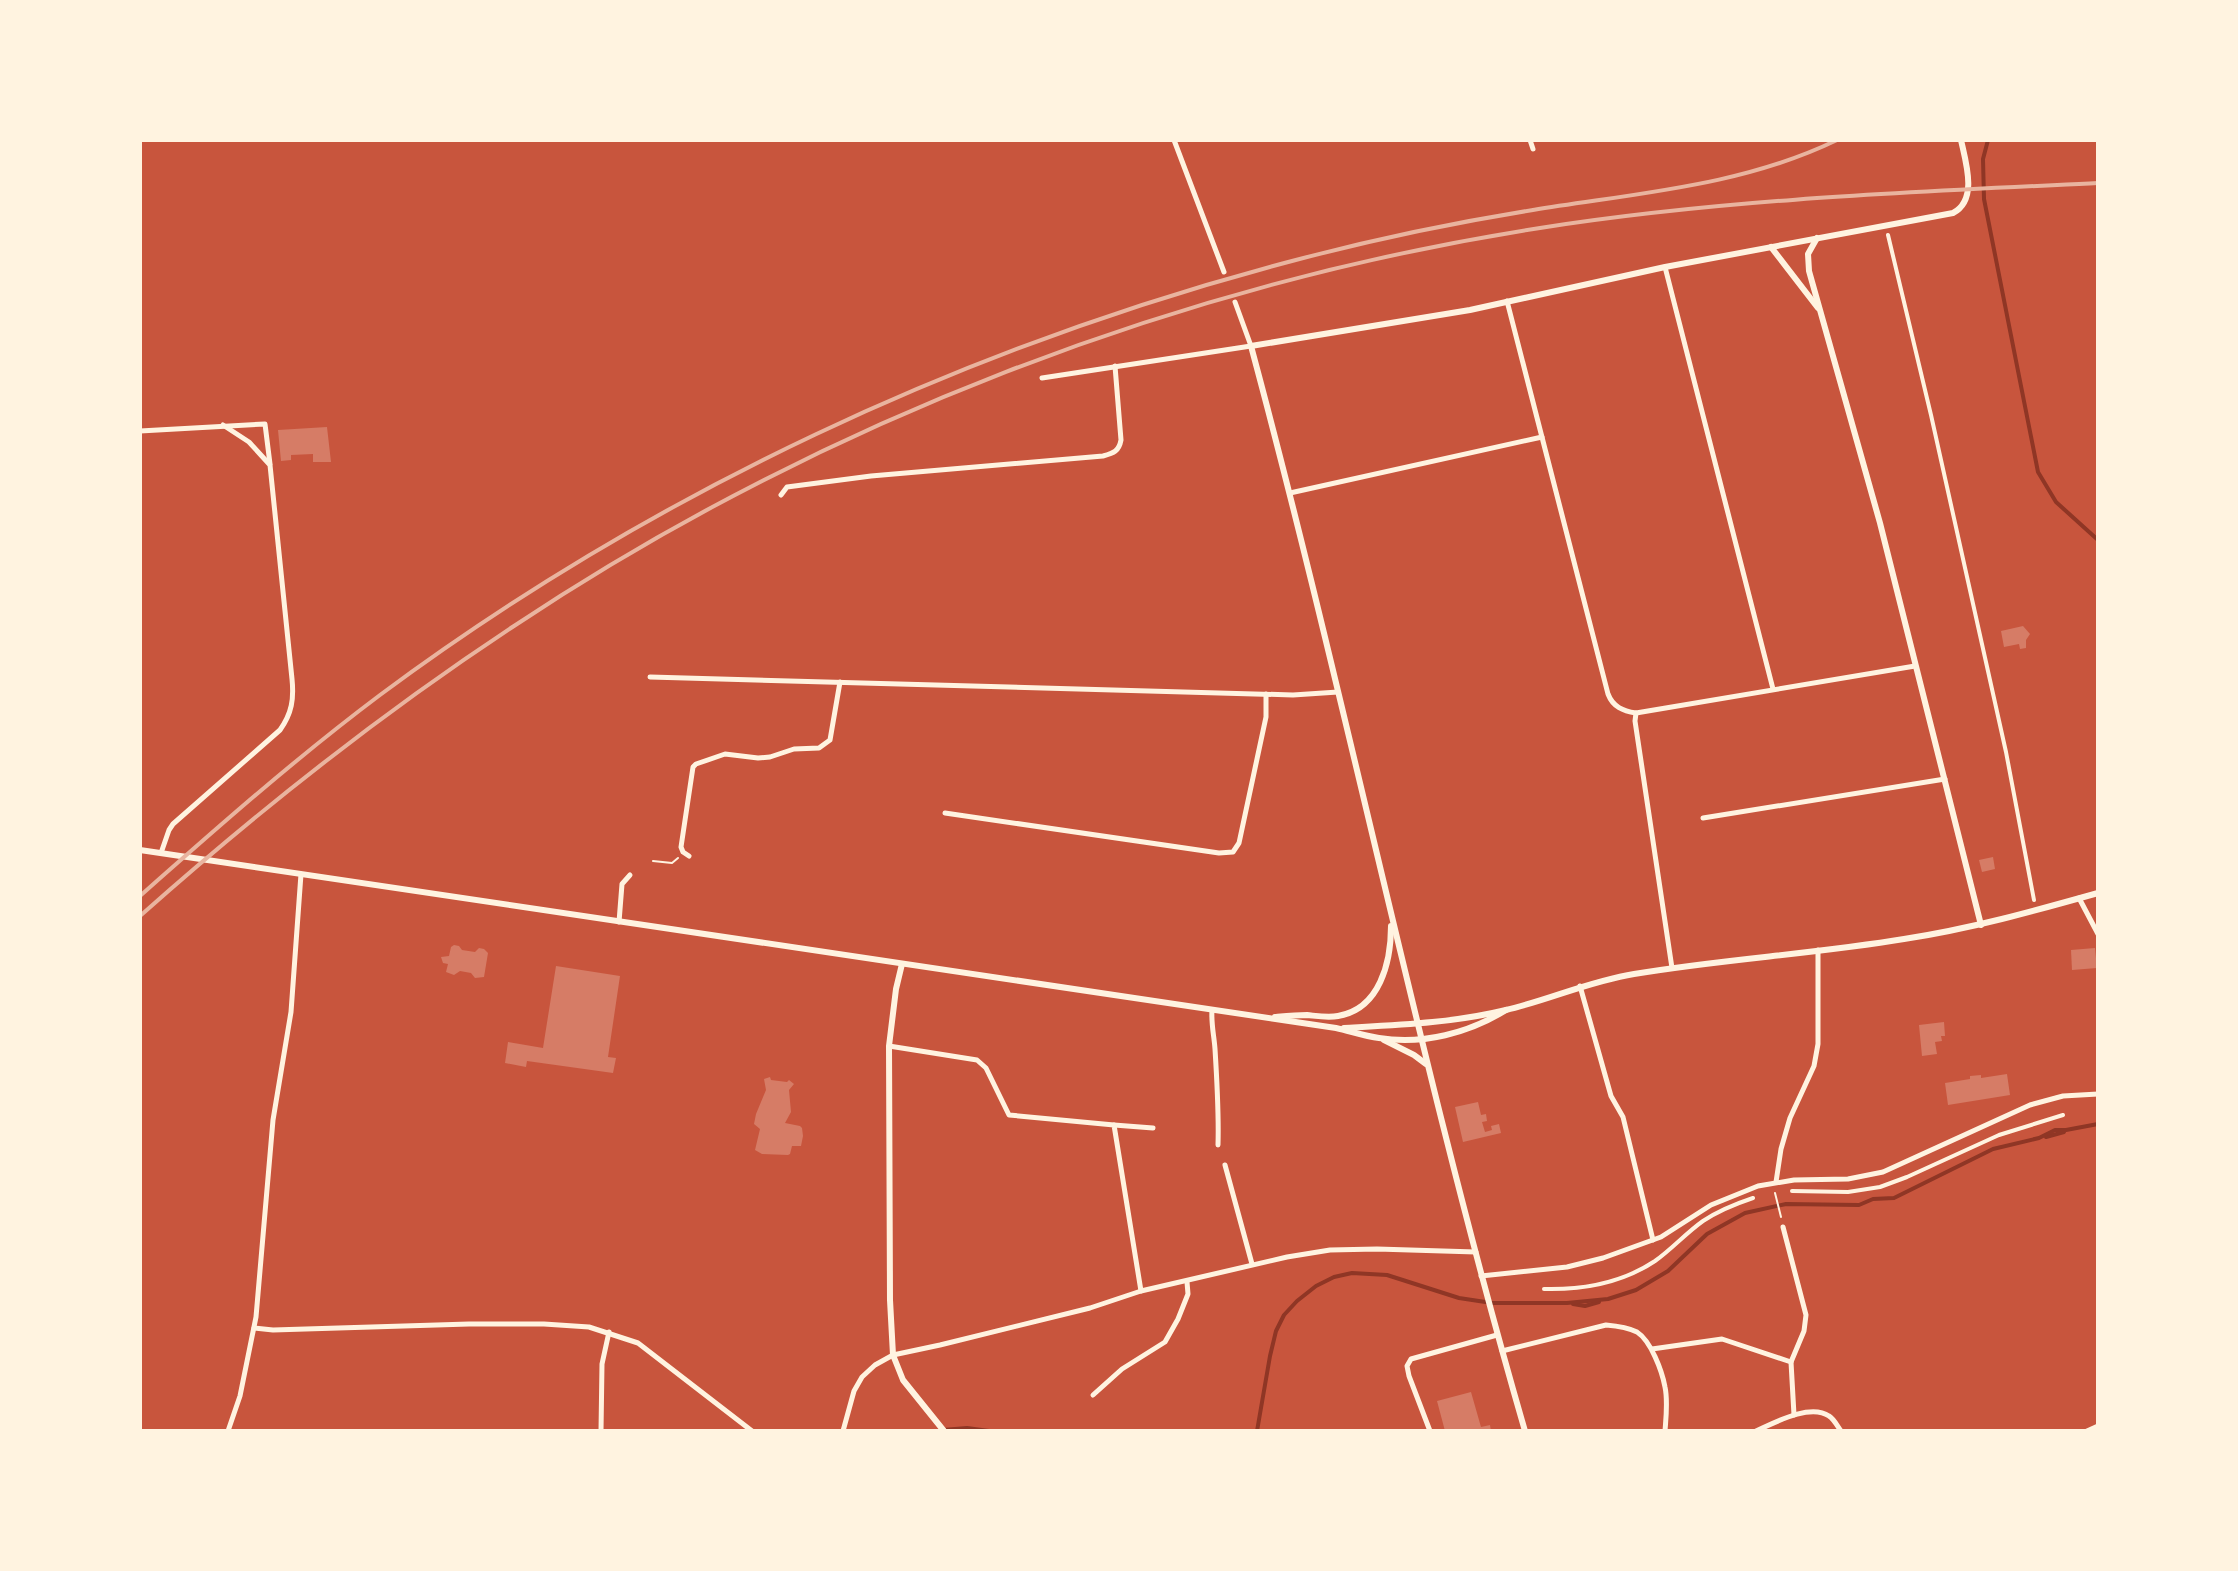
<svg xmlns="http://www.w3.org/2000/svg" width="2238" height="1571" viewBox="0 0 2238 1571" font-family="'Varela Round',sans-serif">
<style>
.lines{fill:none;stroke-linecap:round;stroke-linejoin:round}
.stream{stroke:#8f3625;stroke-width:4}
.building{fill:#d67c66}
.path{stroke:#fff3e0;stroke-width:2}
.pedestrian{stroke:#fff3e0;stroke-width:4}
.minor{stroke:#fff3e0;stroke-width:5}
.tertiary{stroke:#fff3e0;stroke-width:6}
.rail{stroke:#e9b49f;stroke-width:4}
</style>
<rect width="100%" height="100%" fill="#c8553d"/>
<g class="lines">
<g class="stream">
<path d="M1988,140L1983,159L1984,199L2038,472L2056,502L2098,540"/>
<path d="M2046,1137L2064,1132"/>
<path d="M1573,1304L1585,1306L1599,1302"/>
<path d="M943,1430L967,1428L989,1431"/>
<path d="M1257,1431L1270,1356L1276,1331L1284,1315L1297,1301L1316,1286L1334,1277L1352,1273L1387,1275L1459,1298L1492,1303H1567L1608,1299L1636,1290L1668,1271L1707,1234L1745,1213L1786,1204L1859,1205L1873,1199L1894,1198L1993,1149L2039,1138L2055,1130H2066L2098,1124"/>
</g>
</g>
<g class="building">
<path d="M327,427L331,462H313V454L291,455V460L281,461L278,430Z"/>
<path d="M2023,626L2030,634L2026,640V648L2020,649L2019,644L2004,647L2001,631Z"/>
<path d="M1993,857L1995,869L1982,872L1979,860Z"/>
<path d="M454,945L459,946L462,950L475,952L479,948L484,949L488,953L484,977L475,978L471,973L460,971L454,975L446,972L448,964L443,963L441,957L449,956L451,947Z"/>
<path d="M2095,948L2097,968L2072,970L2071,950Z"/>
<path d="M556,966L620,976L608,1057L616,1058L613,1073L527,1061L526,1067L505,1063L508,1042L543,1048Z"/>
<path d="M1944,1022L1945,1036H1941L1942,1041L1935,1042L1937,1054L1922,1056L1919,1025Z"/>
<path d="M2007,1074L2010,1095L1948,1105L1945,1083L1970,1079V1076L1981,1075V1078Z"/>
<path d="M770,1077L771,1080L787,1082L789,1080L794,1084L789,1090L791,1112L785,1123L800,1126L802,1128L803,1136L801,1146H792L790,1154L788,1155L762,1154L755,1150L760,1129L754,1124L756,1114L766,1090L764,1079Z"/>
<path d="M1478,1102L1481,1115L1486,1114L1487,1121L1482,1122L1485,1132L1492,1130L1491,1126L1499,1124L1501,1133L1463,1142L1455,1107Z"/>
<path d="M1471,1392L1481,1427L1490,1425L1491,1431H1445L1437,1401Z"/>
</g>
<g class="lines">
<g class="path">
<path d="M653,861L672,863L678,858"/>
<path d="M1775,1193L1781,1217"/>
</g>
<g class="pedestrian">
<path d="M1888,235L1931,415L2006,752L2034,900"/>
<path d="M1792,1191L1848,1192L1880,1187L1907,1177L1999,1135L2063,1115"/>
<path d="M1544,1289C1583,1290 1622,1283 1655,1261C1672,1249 1686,1233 1703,1221C1718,1211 1735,1204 1753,1198"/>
</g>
<g class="minor">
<path d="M1174,140L1224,272"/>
<path d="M1530,140L1533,149"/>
<path d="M1665,267L1773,689"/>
<path d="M1507,301L1608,694C1613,707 1623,711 1636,713L1915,666"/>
<path d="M1042,378L1251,346L1235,302"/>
<path d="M140,431L265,424L270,464"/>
<path d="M1290,493L1542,437"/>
<path d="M781,495L787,487L871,476L1103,456C1114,453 1119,451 1121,440L1115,366"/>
<path d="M650,677L1293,695L1338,692"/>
<path d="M1636,713L1635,721L1672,968"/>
<path d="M945,813L1219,853L1233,852L1239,843L1266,717V694"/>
<path d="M1703,818L1945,779"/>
<path d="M161,853L169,830L173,824L280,730C292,713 294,699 292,679L270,465L249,442L223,425"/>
<path d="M689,856L683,852L681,847L693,767L696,764L725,754L758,758L770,757L794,749L819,748L830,740L840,682"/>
<path d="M2079,898L2098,934"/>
<path d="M619,922L622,884L630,875"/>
<path d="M1580,986L1611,1096L1623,1117L1653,1240"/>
<path d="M1212,1010C1211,1024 1214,1035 1215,1049C1217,1081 1219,1113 1218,1145"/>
<path d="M889,1046L977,1060L986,1068L1009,1115L1114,1125L1141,1291"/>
<path d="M1114,1125L1153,1128"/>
<path d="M1225,1165L1252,1264"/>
<path d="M1776,1182L1781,1149L1790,1118L1814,1066L1818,1044V950"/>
<path d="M1783,1227L1806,1315L1804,1331L1791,1362"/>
<path d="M1481,1276L1567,1267L1603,1258L1661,1237L1711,1205L1758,1186L1794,1180L1848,1179L1883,1172L2030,1105L2063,1096L2098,1094"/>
<path d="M254,1328L273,1330L469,1324H544L589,1327L638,1343L752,1431"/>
<path d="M1652,1349L1722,1339L1791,1362L1794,1415"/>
<path d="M1502,1351L1606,1325C1617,1326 1627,1327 1637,1332C1651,1341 1662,1371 1665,1387C1668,1401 1666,1417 1665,1431"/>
<path d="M1093,1395L1122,1369L1165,1342L1178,1319L1188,1294L1187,1282"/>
<path d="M228,1431L240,1396L256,1317L273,1120L291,1012L301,874"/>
<path d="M601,1431L602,1364L609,1332"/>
<path d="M843,1431L854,1391L862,1377L875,1365L893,1355L940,1345L1090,1308L1141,1291L1287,1257L1330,1250L1377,1249L1476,1252"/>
<path d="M1430,1431L1409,1376L1407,1366L1411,1359L1497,1335"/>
<path d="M1756,1431C1774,1423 1810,1403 1829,1416C1834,1419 1838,1427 1841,1431"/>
<path d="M2087,1431L2098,1426"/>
</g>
<g class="tertiary">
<path d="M1817,238L1808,254L1809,271L1880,523L1981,925"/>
<path d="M1771,247L1818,308"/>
<path d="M140,850L1336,1028C1350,1031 1364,1036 1379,1038C1423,1045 1469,1033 1506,1010"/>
<path d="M902,964L896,989L889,1046L890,1300L893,1355L903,1380L944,1431"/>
<path d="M1275,1017C1286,1016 1296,1015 1307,1015C1317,1016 1328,1018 1338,1016C1380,1009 1391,962 1391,926"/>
<path d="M1344,1028C1398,1025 1453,1023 1506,1010C1549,1000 1590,981 1634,974C1723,959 1814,954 1904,939C1970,929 2034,911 2098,893"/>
<path d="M1384,1040L1414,1055L1426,1064"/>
<path d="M1525,1431C1421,1073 1348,706 1251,346L1470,310L1665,267L1953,213C1978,200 1966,163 1961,140"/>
</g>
<g class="rail">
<path d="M140,896C218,827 296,758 380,695C652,493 965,347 1292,261C1371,240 1452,223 1533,210C1637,193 1742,186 1837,140"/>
<path d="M140,916C258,811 382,713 514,626C819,423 1179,284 1540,228C1725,199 1911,192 2098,183"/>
</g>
</g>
<rect width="2238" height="1571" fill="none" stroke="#fff3e0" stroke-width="284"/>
</svg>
